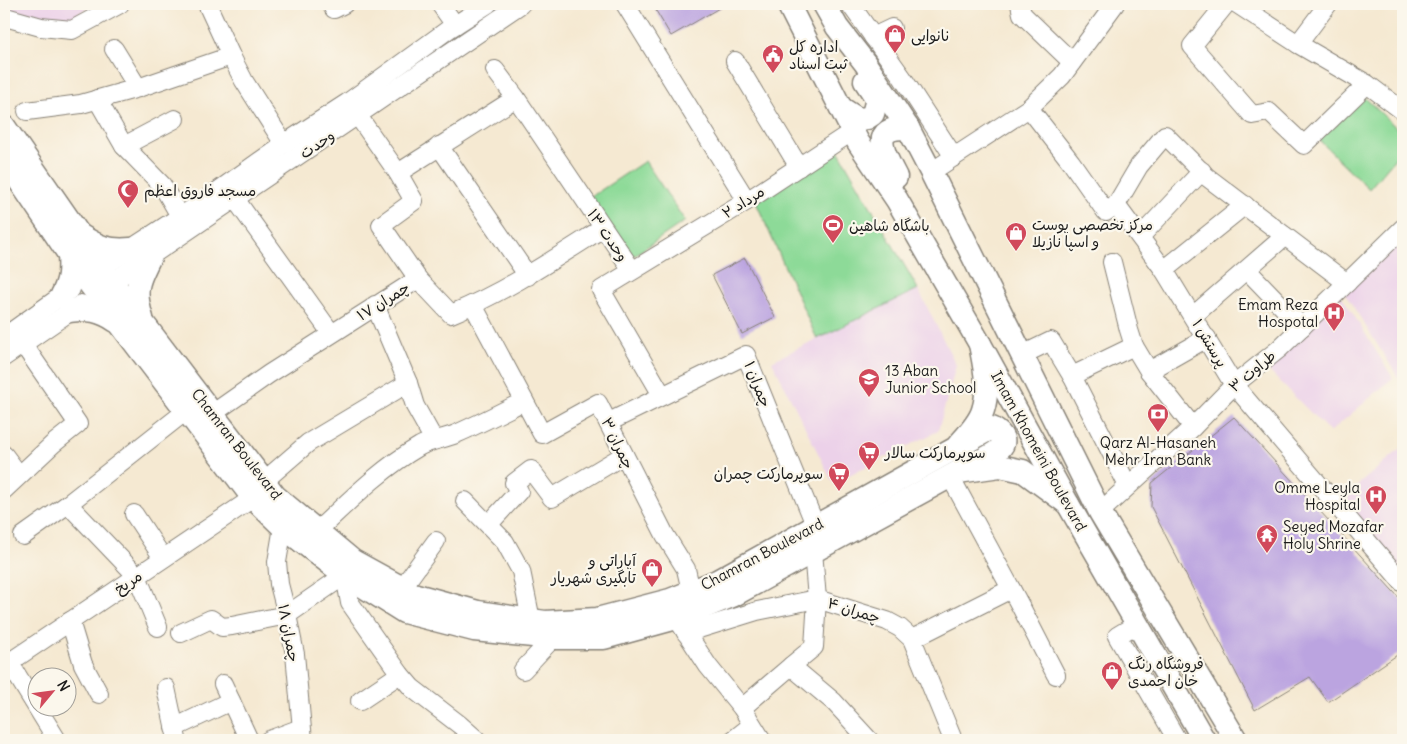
<svg xmlns="http://www.w3.org/2000/svg" width="1407" height="744" viewBox="0 0 1407 744" font-family="Delius,'Playpen Sans Arabic',sans-serif">
<style>
.built{fill:#ecd1e9}
.green{fill:#8dda98;stroke:#547b5a}
.building{fill:#bba4e0}
.lines{fill:none;stroke-linecap:round;stroke-linejoin:round}
.minor-casing{stroke:#888277;stroke-width:20}
.major-casing{stroke:#888277;stroke-width:25}
.minor{stroke:#fff;stroke-width:18}
.major{stroke:#fff;stroke-width:22}
.labels{text-anchor:middle;dominant-baseline:central;stroke-width:4.5;stroke-linejoin:round;paint-order:stroke}
.poi-label{font-size:15px;fill:#1c1c1c;stroke:#fbf7ec;text-anchor:start}
.street-label{font-size:15px;fill:#1c1c1c;stroke:#fbf7ec}
</style>
<rect width="100%" height="100%" fill="#fbf7ec"/>
<filter id="ink" filterUnits="userSpaceOnUse"><feTurbulence type="fractalNoise" baseFrequency=".02" numOctaves="2"/><feDisplacementMap in="SourceGraphic" scale="10" xChannelSelector="R" yChannelSelector="G"/><feConvolveMatrix kernelMatrix="1 2 1 2 8 2 1 2 1" color-interpolation-filters="sRGB"/></filter>
<filter id="wash" filterUnits="userSpaceOnUse"><feTurbulence type="fractalNoise" baseFrequency=".0096" numOctaves="4" result="noise"/><feDisplacementMap in="SourceGraphic" scale="20" xChannelSelector="R" yChannelSelector="G"/><feGaussianBlur stdDeviation="1.12" result="paint"/><feColorMatrix in="noise" values="0 0 0 0 0 0 0 0 0 0 0 0 0 0 0 0 0 1.4 0 .05"/><feComposite in="paint" operator="in"/></filter>
<g filter="url(#wash)">
<rect width="100%" height="100%" fill="#f5e9d2"/>
<g class="built">
<path d="M4,4H94L69,20L4,11Z"/>
<path d="M1403,239V385L1344,292Z"/>
<path d="M918,289L956,365L938,431L833,483L772,361Z"/>
<path d="M1341,295L1393,378L1330,432L1266,368Z"/>
<path d="M1403,447V585L1350,517L1347,494Z"/>
</g>
<g class="green">
<path d="M1364,97L1403,134V149L1369,189L1319,140Z"/>
<path d="M838,150L918,289L817,339L755,200Z"/>
<path d="M645,161L685,221L629,259L589,198Z"/>
</g>
<g id="blocks">
<g class="building">
<path d="M652,4H726L671,36Z"/>
<path d="M745,258L775,317L742,334L712,275Z"/>
<path d="M1234,417L1403,602V651L1328,702L1310,677L1255,710L1151,507L1152,483Z"/>
</g>
</g>
</g>
<g filter="url(#ink)">
<use href="#blocks" fill-opacity="0" stroke="#888277" stroke-width="1"/>
<g class="lines">
<g class="minor-casing">
<g id="minor">
<path d="M207,4L231,56L244,81L284,144"/>
<path d="M331,4L334,9L344,4"/>
<path d="M440,4L455,25"/>
<path d="M625,4L747,201"/>
<path d="M850,4L902,77L954,157"/>
<path d="M1020,4L1022,14L1072,62"/>
<path d="M1226,4L1192,46L1252,115L1269,112L1304,145L1367,84"/>
<path d="M1237,4L1298,44L1367,84L1403,111"/>
<path d="M4,17L9,18L41,27L72,30L120,4"/>
<path d="M873,37L892,28"/>
<path d="M1298,44L1328,4"/>
<path d="M114,49L138,88"/>
<path d="M735,61L799,167"/>
<path d="M495,70L516,98L632,270"/>
<path d="M97,99L124,146L162,185L180,216"/>
<path d="M1029,108L1071,162L1106,212L1116,205L1164,270L1234,385L1403,583"/>
<path d="M27,111L81,104L138,88L231,56"/>
<path d="M358,116L398,173L414,201L381,225L418,279"/>
<path d="M124,146L175,119"/>
<path d="M439,146L528,276"/>
<path d="M931,172L1029,108L1062,76L1115,4"/>
<path d="M398,173L516,98"/>
<path d="M228,189L331,333"/>
<path d="M1116,205L1139,166L1165,135L1207,177L1347,283"/>
<path d="M1140,237L1202,171"/>
<path d="M1164,270L1245,205"/>
<path d="M1247,270L1302,327"/>
<path d="M92,274L201,203L284,144L347,103L449,29L488,4"/>
<path d="M102,289L521,4"/>
<path d="M375,305L408,383L415,406L434,440"/>
<path d="M473,305L542,434L598,403L665,535L686,569L691,591"/>
<path d="M1193,316L1285,236"/>
<path d="M4,337L71,289"/>
<path d="M1134,346L1149,371L1207,338"/>
<path d="M1022,355L1051,341L1072,376L1134,346L1129,330L1112,262"/>
<path d="M4,357L81,304"/>
<path d="M1149,371L1193,427"/>
<path d="M1072,376L1128,486"/>
<path d="M662,395L601,290L747,201L853,131"/>
<path d="M212,414L269,374L418,279L451,314C505,292 554,259 603,228"/>
<path d="M609,422L746,355L816,527"/>
<path d="M4,455L19,475"/>
<path d="M950,476L1022,609L1056,675"/>
<path d="M264,481L308,443L408,383"/>
<path d="M4,490L53,444L78,424L23,344"/>
<path d="M465,501L505,542L521,571L531,620"/>
<path d="M68,504L137,576L158,627"/>
<path d="M1100,512L1193,427L1234,385L1279,349L1403,228"/>
<path d="M134,514L163,558"/>
<path d="M489,524L519,491L514,483L531,470L552,498L624,455"/>
<path d="M283,527L277,562L279,584L287,615L295,654L303,740"/>
<path d="M317,531C349,501 382,468 420,446C431,440 444,439 456,434C479,424 502,412 524,401"/>
<path d="M23,536L68,504L186,411"/>
<path d="M402,588L436,541"/>
<path d="M70,621L83,664L99,694"/>
<path d="M680,623L708,666L742,708L762,740"/>
<path d="M1137,624L1117,636L1177,740"/>
<path d="M181,633L211,619L222,627L232,626L287,615L345,575L350,603L400,674L412,688L460,725L477,740"/>
<path d="M686,633L757,611L817,599L887,621L900,628L912,639L953,740"/>
<path d="M912,639L1011,589"/>
<path d="M9,662L57,740"/>
<path d="M4,666L253,498"/>
<path d="M791,666L814,647L817,599L813,551"/>
<path d="M523,670L553,638"/>
<path d="M223,684L249,740"/>
<path d="M166,688L177,739"/>
<path d="M360,701L400,674"/>
<path d="M742,708L791,666L834,702L869,740"/>
<path d="M174,728L231,701"/>
<path d="M269,740L301,728"/>
<path d="M733,740L752,725"/>
</g>
</g>
<g class="major-casing">
<g id="major">
<path d="M788,4L858,142L897,200L980,344L1068,504L1204,740"/>
<path d="M824,4L837,27L865,63L908,128L931,172L1100,512L1236,740"/>
<path d="M841,108L858,119L867,118L873,114L877,99L865,81"/>
<path d="M4,126L112,282L275,496L353,561L413,594L478,612L545,622L597,619L670,600L717,581L956,448C965,437 979,424 983,410C990,389 984,365 980,344"/>
<path d="M4,158L85,278L253,498L283,527L345,575L404,612L474,630L553,638H604L677,618L732,596L958,472L1000,466L1023,471L1068,504"/>
<path d="M896,177C885,156 867,126 908,128"/>
<path d="M80,235C99,247 108,251 131,249"/>
<path d="M62,295C70,280 70,270 69,254"/>
<path d="M70,311C88,308 101,311 116,321"/>
<path d="M142,318C133,290 138,280 151,255"/>
<path d="M965,443L992,428C1021,445 987,457 972,465"/>
</g>
</g>
<use href="#minor" class="minor"/>
<use href="#major" class="major"/>
</g>
</g>
<defs>
<g id="shop-pin" transform="scale(1.125)"><path d="M0 17L-7.5 6A9.5 9.5 0 1 1 7.5 6Z" fill="#d1495b" stroke="#fbf7ec"/><path d="M-5-2.5h2.3a2.7 3.5 0 0 1 5.4 0H5L5.5 6h-11ZM-1.5-2.5h3a1.5 2.3 0 0 0-3 0Z" fill="#fff"/></g>
<g id="civic-pin" transform="scale(1.125)"><path d="M0 17L-7.5 6A9.5 9.5 0 1 1 7.5 6Z" fill="#d1495b" stroke="#fbf7ec"/><path d="M-.6-6.5H3V-4.5H.6V-3L4-1V1h2V6H-6V1h2V-1L-.6-3ZM-1.2 2.5V6h2.4V2.5Z" fill="#fff"/></g>
<g id="mosque-pin" transform="scale(1.125)"><path d="M0 17L-7.5 6A9.5 9.5 0 1 1 7.5 6Z" fill="#d1495b" stroke="#fbf7ec"/><path d="M3.5-4.9A6 6 0 1 0 3.5 4.9A5 5 0 1 1 3.5-4.9Z" fill="#fff"/></g>
<g id="stadium-pin" transform="scale(1.125)"><path d="M0 17L-7.5 6A9.5 9.5 0 1 1 7.5 6Z" fill="#d1495b" stroke="#fbf7ec"/><path d="M0-5a6.5 5 0 1 0 0 10a6.5 5 0 1 0 0-10ZM-3.5-1.8h7v3.6h-7Z" fill="#fff"/></g>
<g id="hospital-pin" transform="scale(1.125)"><path d="M0 17L-7.5 6A9.5 9.5 0 1 1 7.5 6Z" fill="#d1495b" stroke="#fbf7ec"/><path d="M-5-5h3v3.5h4V-5h3V5h-3V1.5h-4V5h-3Z" fill="#fff"/></g>
<g id="school-pin" transform="scale(1.125)"><path d="M0 17L-7.5 6A9.5 9.5 0 1 1 7.5 6Z" fill="#d1495b" stroke="#fbf7ec"/><path d="M0-5L7-2L0 1L-7-2ZM-4 1L0 2.5L4 1V4Q0 6-4 4Z" fill="#fff"/></g>
<g id="bank-pin" transform="scale(1.125)"><path d="M0 17L-7.5 6A9.5 9.5 0 1 1 7.5 6Z" fill="#d1495b" stroke="#fbf7ec"/><path d="M-6-4H6V4H-6ZM0-2.3a2.3 2.3 0 1 0 0 4.6a2.3 2.3 0 1 0 0-4.6Z" fill="#fff"/></g>
<g id="supermarket-pin" transform="scale(1.125)"><path d="M0 17L-7.5 6A9.5 9.5 0 1 1 7.5 6Z" fill="#d1495b" stroke="#fbf7ec"/><path d="M-6-5.5h2.5l.6 2H6L4.5 2H-2.5L-4.4-4H-6ZM-1.5 3.2a1.3 1.3 0 1 0 .1 0ZM3 3.2a1.3 1.3 0 1 0 .1 0Z" fill="#fff"/></g>
<g id="temple-pin" transform="scale(1.125)"><path d="M0 17L-7.5 6A9.5 9.5 0 1 1 7.5 6Z" fill="#d1495b" stroke="#fbf7ec"/><path d="M0-6L5-2H3V0L6.5 2.5H4V6H1.5V3h-3V6H-4V2.5H-6.5L-3 0V-2H-5Z" fill="#fff"/></g>
</defs>
<g fill-rule="evenodd">
<use href="#shop-pin" x="895" y="35"/>
<use href="#civic-pin" x="773" y="55"/>
<use href="#mosque-pin" x="128" y="190"/>
<use href="#stadium-pin" x="833" y="225"/>
<use href="#shop-pin" x="1016" y="233"/>
<use href="#hospital-pin" x="1334" y="313"/>
<use href="#school-pin" x="869" y="379"/>
<use href="#bank-pin" x="1158" y="414"/>
<use href="#supermarket-pin" x="869" y="452"/>
<use href="#supermarket-pin" x="839" y="473"/>
<use href="#hospital-pin" x="1376" y="496"/>
<use href="#temple-pin" x="1267" y="535"/>
<use href="#shop-pin" x="652" y="569"/>
<use href="#shop-pin" x="1112" y="672"/>
</g>
<g class="labels">
<g class="poi-label">
<text x="911" y="35">نانوایی</text>
<text x="789" y="46">اداره کل<tspan x="789" dy="17">ثبت اسناد</tspan></text>
<text x="144" y="190">مسجد فاروق اعظم</text>
<text x="1032" y="224">مرکز تخصصی پوست<tspan x="1032" dy="17">و اسپا نازیلا</tspan></text>
<text x="849" y="225">باشگاه شاهین</text>
<text x="1318" y="304" text-anchor="end">Emam Reza<tspan x="1318" dy="17">Hospotal</tspan></text>
<text x="885" y="370">13 Aban<tspan x="885" dy="17">Junior School</tspan></text>
<text x="1158" y="442" text-anchor="middle">Qarz Al-Hasaneh<tspan x="1158" dy="17">Mehr Iran Bank</tspan></text>
<text x="885" y="452">سوپرمارکت سالار</text>
<text x="823" y="473" text-anchor="end">سوپرمارکت چمران</text>
<text x="1360" y="487" text-anchor="end">Omme Leyla<tspan x="1360" dy="17">Hospital</tspan></text>
<text x="1283" y="526">Seyed Mozafar<tspan x="1283" dy="17">Holy Shrine</tspan></text>
<text x="636" y="560" text-anchor="end">آپاراتی و<tspan x="636" dy="17">تابگیری شهریار</tspan></text>
<text x="1128" y="663">فروشگاه رنگ<tspan x="1128" dy="17">خان احمدی</tspan></text>
</g>
<g class="street-label">
<text transform="translate(317 144) rotate(-34)">وحدت</text>
<text transform="translate(743 202) rotate(-32)">مرداد ۲</text>
<text transform="translate(608 235) rotate(56)">وحدت ۱۳</text>
<text transform="translate(383 301) rotate(-32)">چمران ۱۷</text>
<text transform="translate(1210 343) rotate(59)">پرستش ۱</text>
<text transform="translate(1252 371) rotate(-40)">طراوت ۳</text>
<text transform="translate(758 384) rotate(68)">چمران ۱</text>
<text transform="translate(618 443) rotate(64)">چمران ۳</text>
<text transform="translate(237 444) rotate(52)">Chamran Boulevard</text>
<text transform="translate(1039 451) rotate(61)">Imam Khomeini Boulevard</text>
<text transform="translate(762 554) rotate(-28)">Chamran Boulevard</text>
<text transform="translate(128 582) rotate(-34)">مریخ</text>
<text transform="translate(854 610) rotate(17)">چمران ۴</text>
<text transform="translate(289 633) rotate(79)">چمران ۱۸</text>
</g>
</g>
<rect width="1407" height="744" fill="none" stroke="#fbf7ec" stroke-width="20"/>
<g transform="translate(52 692) rotate(61)"><circle r="24" fill="#fbf7ec" stroke="#a29f99"/>
<path d="M0-4L9 19L0 12L-9 19Z" fill="#d1495b"/>
<text y="-8" font-size="14" font-weight="bold" text-anchor="middle" fill="#1c1c1c">N</text>
</g>
</svg>
